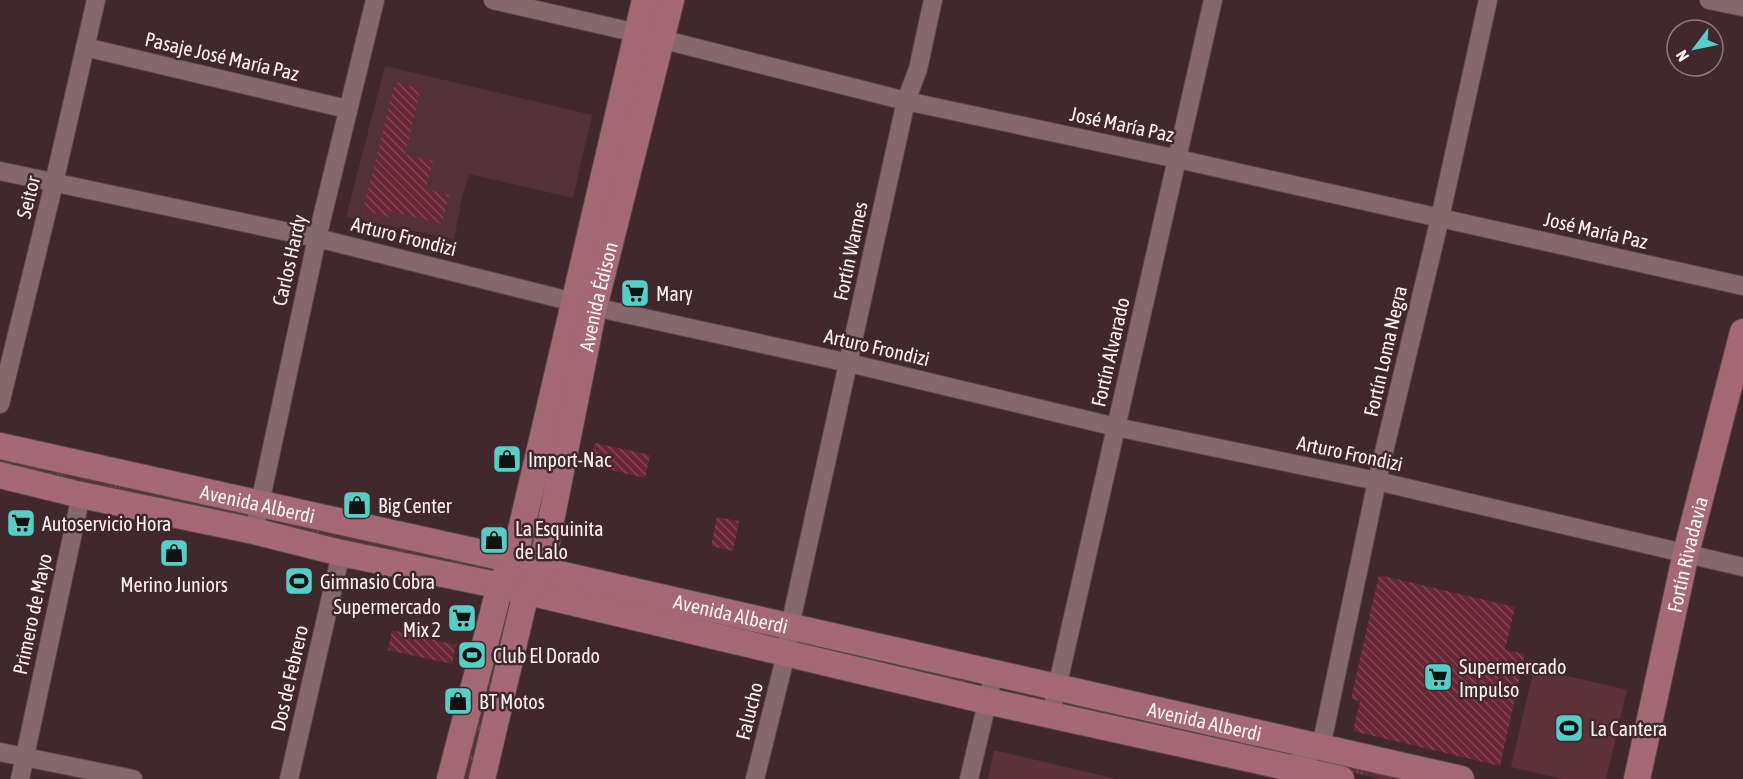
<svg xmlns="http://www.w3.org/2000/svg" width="1743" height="779" viewBox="0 0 1743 779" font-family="'Asap Condensed',sans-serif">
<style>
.built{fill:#523238}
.grass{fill:url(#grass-tufts)}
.pitch{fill:#5d3139}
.building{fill:url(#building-back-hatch)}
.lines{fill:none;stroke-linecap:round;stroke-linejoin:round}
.street-casing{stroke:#5a474a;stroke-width:20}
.secondary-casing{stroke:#5a474a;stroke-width:28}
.street{stroke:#84686c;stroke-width:18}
.secondary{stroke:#a46975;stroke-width:26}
.labels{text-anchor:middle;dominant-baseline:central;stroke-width:5;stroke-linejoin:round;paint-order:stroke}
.street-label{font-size:20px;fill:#fef1f3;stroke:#41282c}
.poi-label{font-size:20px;fill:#fef1f3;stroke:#41282c;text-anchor:start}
</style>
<defs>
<pattern id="grass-tufts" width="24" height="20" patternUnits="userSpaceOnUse" patternTransform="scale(1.5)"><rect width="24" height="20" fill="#5d3139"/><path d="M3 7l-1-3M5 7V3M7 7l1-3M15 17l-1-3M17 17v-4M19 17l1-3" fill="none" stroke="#754f56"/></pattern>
<pattern id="building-back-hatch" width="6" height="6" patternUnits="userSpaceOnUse" patternTransform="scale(1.5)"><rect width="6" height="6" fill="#692636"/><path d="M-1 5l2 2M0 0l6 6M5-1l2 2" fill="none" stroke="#804654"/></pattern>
</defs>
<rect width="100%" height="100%" fill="#41282c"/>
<path class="built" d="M385,66L592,115L573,198L469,174L462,198L454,239L346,217Z"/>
<g class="grass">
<path d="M5,457L244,512L242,522L2,467Z"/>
<path d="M285,518L495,565L493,576L282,530Z"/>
<path d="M505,602L515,605L470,779H460Z"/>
<path d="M810,640L967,678L965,689L808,650Z"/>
<path d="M1076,700L1268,742L1265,753L1074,709Z"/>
<path d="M1341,760L1423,779H1381L1339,769Z"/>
</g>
<g class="pitch">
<path d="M1534,668L1627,690L1606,779H1562L1511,767Z"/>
<path d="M994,750L1116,779H988Z"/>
</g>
<g class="building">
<path d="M395,82L421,89L405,154L433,161L426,189L449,195L442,224L390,211L389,217L363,210Z"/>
<path d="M595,443L650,455L645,478L590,465Z"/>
<path d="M717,517L739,521L733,551L711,546Z"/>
<path d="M1379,575L1515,607L1505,650L1525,654L1500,766L1353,731L1360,701L1351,699Z"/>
<path d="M392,630L456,645L452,664L388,650Z"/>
</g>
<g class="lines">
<g class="street-casing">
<g id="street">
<path d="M493,0L637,33L906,101L1178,159L1743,286"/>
<path d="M1709,0L1743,7"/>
<path d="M85,47L347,109"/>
<path d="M0,171L317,238L594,307L849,363L1116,427L1377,481L1743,567"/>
<path d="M0,404L54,183L96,0"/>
<path d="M254,531L317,238L375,0"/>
<path d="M1051,714L1213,0"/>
<path d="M0,752L133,779"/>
<path d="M1287,774L1289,767L1321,747L1377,481L1440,218L1488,0"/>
<path d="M20,779L81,495"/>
<path d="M289,779L341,553"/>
<path d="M755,779L786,654L790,626L906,101L918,69L933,0"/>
<path d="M969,779L994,673"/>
</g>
</g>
<g class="secondary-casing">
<g id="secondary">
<path id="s1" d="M0,446L514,560L541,570L1461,779"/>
<path d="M0,475L81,495L254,531L341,553L516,589L987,701L1341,779"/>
<path d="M450,779L500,586L514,560L645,0"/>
<path id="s2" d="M482,779L526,592L541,570L594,307L671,0"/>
<path id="s3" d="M1637,779L1686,553L1743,332"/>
</g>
</g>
<use href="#street" class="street"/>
<use href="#secondary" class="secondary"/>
</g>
<defs>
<g id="supermarket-square" transform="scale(1.5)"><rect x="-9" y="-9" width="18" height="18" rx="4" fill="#55cec5" stroke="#41282c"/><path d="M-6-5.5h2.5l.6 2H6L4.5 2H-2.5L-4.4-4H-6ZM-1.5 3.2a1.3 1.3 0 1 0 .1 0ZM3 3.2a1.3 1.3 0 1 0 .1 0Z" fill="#111"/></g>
<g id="shop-square" transform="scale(1.5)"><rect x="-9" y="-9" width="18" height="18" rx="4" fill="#55cec5" stroke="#41282c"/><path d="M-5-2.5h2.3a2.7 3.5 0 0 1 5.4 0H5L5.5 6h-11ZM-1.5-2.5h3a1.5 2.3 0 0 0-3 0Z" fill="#111"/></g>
<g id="stadium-square" transform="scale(1.5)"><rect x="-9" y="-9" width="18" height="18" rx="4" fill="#55cec5" stroke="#41282c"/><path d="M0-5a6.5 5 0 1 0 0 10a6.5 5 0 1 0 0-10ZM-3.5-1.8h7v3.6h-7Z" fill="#111"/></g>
</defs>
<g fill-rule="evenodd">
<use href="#supermarket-square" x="635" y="293"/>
<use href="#shop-square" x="507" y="459"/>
<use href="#shop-square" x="357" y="505"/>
<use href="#supermarket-square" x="21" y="523"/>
<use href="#shop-square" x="494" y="540"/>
<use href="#shop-square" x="174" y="553"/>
<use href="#stadium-square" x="299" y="581"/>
<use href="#supermarket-square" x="462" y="618"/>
<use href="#stadium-square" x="472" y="655"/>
<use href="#supermarket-square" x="1438" y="677"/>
<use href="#shop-square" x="458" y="701"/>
<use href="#stadium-square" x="1569" y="728"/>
</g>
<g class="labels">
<g class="street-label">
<text transform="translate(222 56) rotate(13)">Pasaje José María Paz</text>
<text transform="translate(1122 124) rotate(12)">José María Paz</text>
<text transform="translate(28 197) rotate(-76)">Seitor</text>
<text transform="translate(1596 230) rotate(13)">José María Paz</text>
<text transform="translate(404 236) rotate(14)">Arturo Frondizi</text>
<text transform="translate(850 251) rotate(-78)">Fortín Warnes</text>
<text transform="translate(289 260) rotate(-77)">Carlos Hardy</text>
<text stroke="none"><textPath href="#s2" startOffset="498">Avenida Édison</textPath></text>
<text transform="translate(877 347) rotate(13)">Arturo Frondizi</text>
<text transform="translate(1385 351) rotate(-77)">Fortín Loma Negra</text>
<text transform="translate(1110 352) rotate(-77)">Fortín Alvarado</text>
<text transform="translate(1350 453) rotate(12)">Arturo Frondizi</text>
<text stroke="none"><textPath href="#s1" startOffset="264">Avenida Alberdi</textPath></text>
<text stroke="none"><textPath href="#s3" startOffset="230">Fortín Rivadavia</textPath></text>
<text stroke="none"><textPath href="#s1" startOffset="750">Avenida Alberdi</textPath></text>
<text transform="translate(32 614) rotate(-78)">Primero de Mayo</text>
<text transform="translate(289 678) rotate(-77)">Dos de Febrero</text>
<text transform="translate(749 711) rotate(-76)">Falucho</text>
<text stroke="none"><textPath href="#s1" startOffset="1236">Avenida Alberdi</textPath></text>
</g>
<g class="poi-label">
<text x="656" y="293">Mary</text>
<text x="528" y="459">Import-Nac</text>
<text x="378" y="505">Big Center</text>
<text x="42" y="523">Autoservicio Hora</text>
<text x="515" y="528">La Esquinita<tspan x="515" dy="23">de Lalo</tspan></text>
<text x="320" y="581">Gimnasio Cobra</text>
<text x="174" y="584" text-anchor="middle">Merino Juniors</text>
<text x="441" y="606" text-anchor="end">Supermercado<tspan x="441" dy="23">Mix 2</tspan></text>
<text x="493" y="655">Club El Dorado</text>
<text x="1459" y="666">Supermercado<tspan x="1459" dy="23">Impulso</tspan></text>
<text x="479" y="701">BT Motos</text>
<text x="1590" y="728">La Cantera</text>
</g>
</g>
<g transform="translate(1695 48) rotate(238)"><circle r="28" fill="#41282c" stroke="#8d787c" stroke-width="1.5"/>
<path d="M0-4.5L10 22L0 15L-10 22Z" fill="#55cec5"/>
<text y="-9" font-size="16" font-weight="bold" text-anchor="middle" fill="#fef1f3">N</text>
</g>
</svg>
